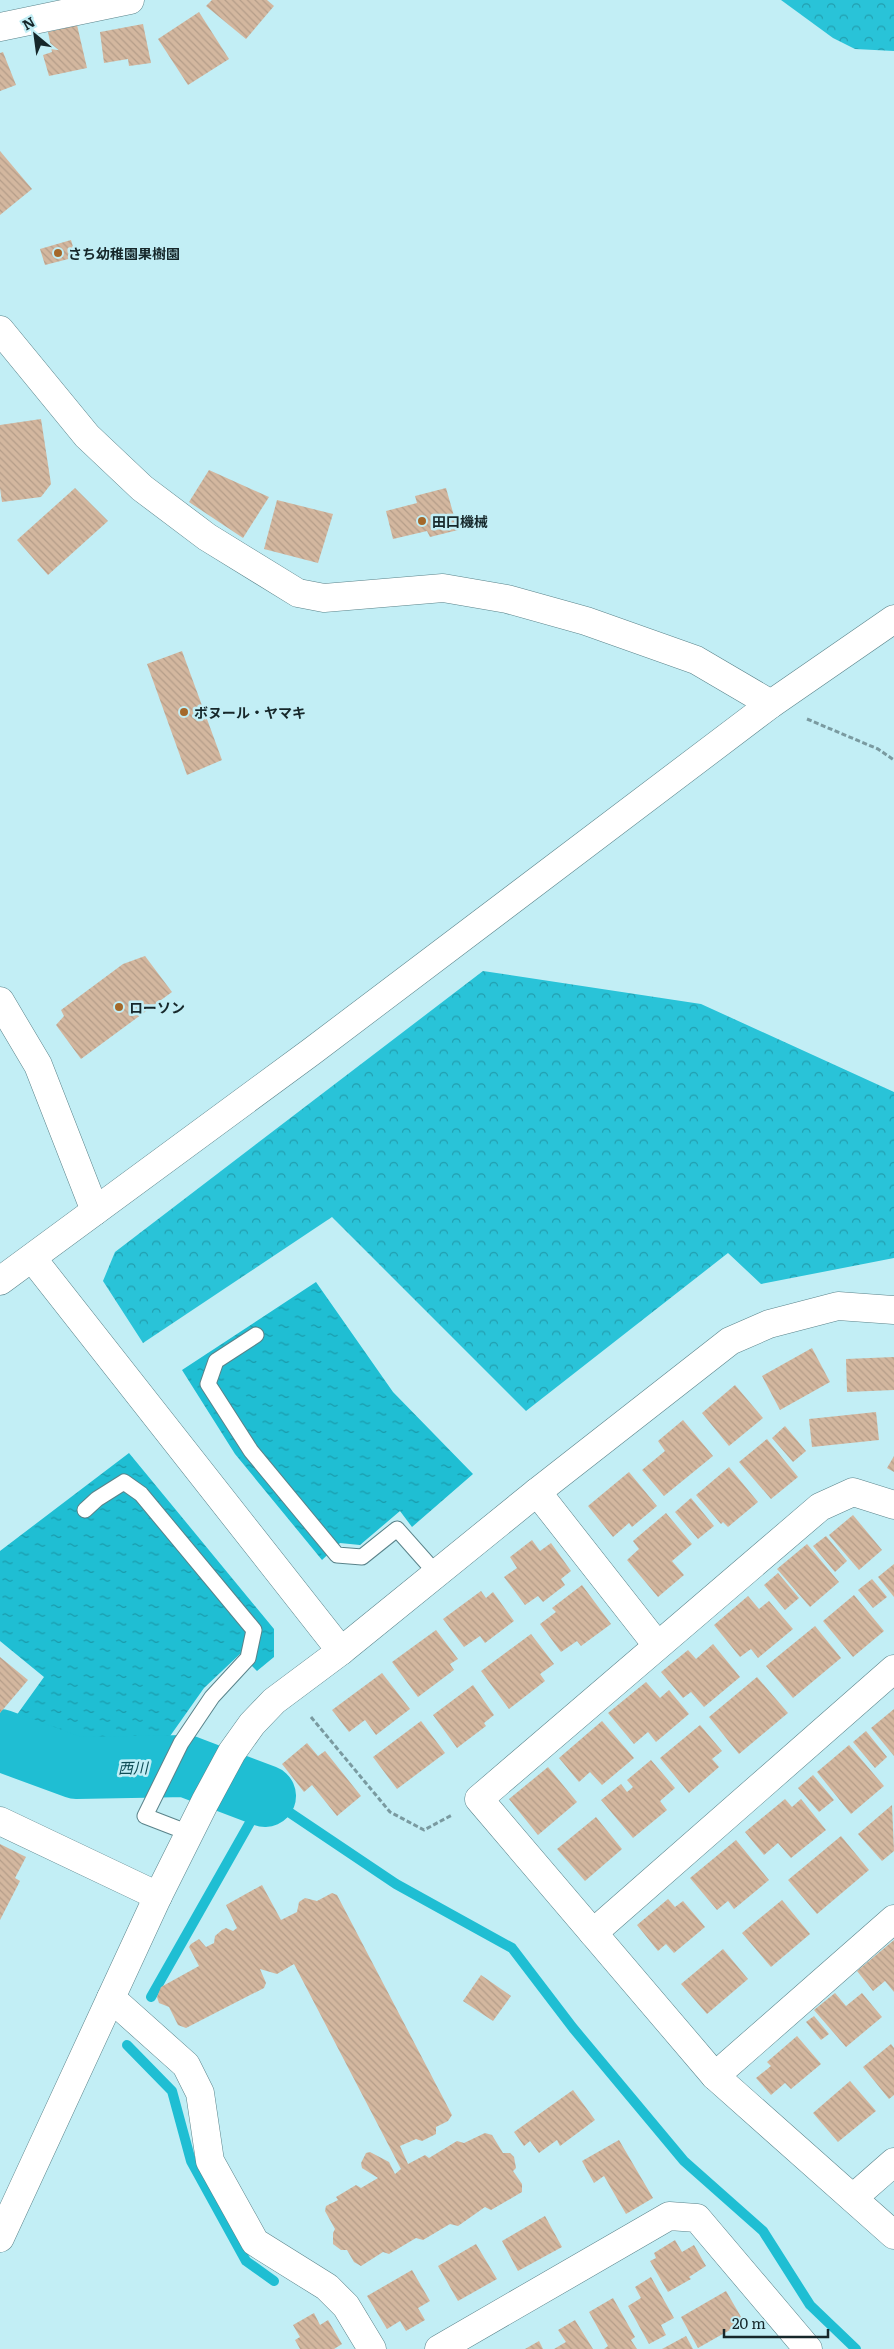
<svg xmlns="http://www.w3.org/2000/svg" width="894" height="2349" viewBox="0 0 894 2349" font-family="Literata,'Noto Sans JP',serif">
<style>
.forest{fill:url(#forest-crowns)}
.water{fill:url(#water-ripples)}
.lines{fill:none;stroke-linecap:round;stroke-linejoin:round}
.stream{stroke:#1fbed3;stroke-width:10}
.river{stroke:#1fbed3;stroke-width:62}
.building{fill:url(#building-back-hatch)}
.lane-casing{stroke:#5a838a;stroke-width:17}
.street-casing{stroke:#5a838a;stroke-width:29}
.secondary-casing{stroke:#5a838a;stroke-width:29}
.path{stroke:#7a9aa0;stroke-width:3;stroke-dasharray:5 2.5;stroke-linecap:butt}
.lane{stroke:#fff;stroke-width:15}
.street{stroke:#fff;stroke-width:28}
.secondary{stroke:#fff;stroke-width:28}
.poi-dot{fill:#a4682a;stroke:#c2eef5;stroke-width:2}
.labels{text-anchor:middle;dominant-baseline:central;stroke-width:5;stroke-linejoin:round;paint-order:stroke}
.poi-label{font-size:14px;font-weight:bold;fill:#16272a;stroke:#c2eef5;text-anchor:start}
.water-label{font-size:15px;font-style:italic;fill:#0f4d56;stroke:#c2eef5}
</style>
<defs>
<pattern id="forest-crowns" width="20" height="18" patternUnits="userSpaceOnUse" patternTransform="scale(1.25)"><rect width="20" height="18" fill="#29c3d8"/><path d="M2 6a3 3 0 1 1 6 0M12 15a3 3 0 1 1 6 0" fill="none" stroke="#229eaf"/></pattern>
<pattern id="water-ripples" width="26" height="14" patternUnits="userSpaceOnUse" patternTransform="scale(1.25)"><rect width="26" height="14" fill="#1fbed3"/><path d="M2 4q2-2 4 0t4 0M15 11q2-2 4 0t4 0" fill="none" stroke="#1a9aab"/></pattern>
<pattern id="building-back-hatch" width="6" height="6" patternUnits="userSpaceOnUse" patternTransform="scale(1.25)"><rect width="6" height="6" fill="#d3b79f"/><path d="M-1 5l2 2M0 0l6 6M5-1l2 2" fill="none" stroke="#b49d89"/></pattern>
</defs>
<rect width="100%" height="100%" fill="#c2eef5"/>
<g class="forest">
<path d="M781,0H894V51L855,49L833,38Z"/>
<path d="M483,971L701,1004L894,1092V1258L761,1284L728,1253L526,1411L332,1217L143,1343L103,1281L115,1252Z"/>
</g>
<g class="water">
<path d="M316,1282L393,1392L473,1474L412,1527L400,1511L360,1545L340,1543L322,1560L235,1454L182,1370Z"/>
<path d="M129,1453L274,1629V1657L257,1671L240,1654L204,1688L168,1739L68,1745L16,1716L44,1677L0,1641V1551Z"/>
</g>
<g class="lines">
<g class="stream">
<path d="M151,1997L265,1796L396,1884L512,1948L573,2028L684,2161L763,2231L810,2305L856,2349"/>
<path d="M127,2045L172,2091L191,2161L246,2261L274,2281"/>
</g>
<path class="river" d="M0,1740L76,1768L186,1766L265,1796"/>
</g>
<g class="building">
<path d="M212,0H267L274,6L246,39L206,6Z"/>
<path d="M199,12L229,59L188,85L158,39Z"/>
<path d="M143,24L151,63L129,66L128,59L104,63L100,32Z"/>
<path d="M77,25L87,68L49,76L43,55L52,52L48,32Z"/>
<path d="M3,52L16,85L0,91V53Z"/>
<path d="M0,151L32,189L0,215Z"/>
<path d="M71,240L76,257L45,265L40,249Z"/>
<path d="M41,419L51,484L41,497L2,502L0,488V425Z"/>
<path d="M209,470L269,497L243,538L189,502Z"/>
<path d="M75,488L108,521L48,575L17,540Z"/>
<path d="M446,488L458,530L430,537L427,531L393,539L386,511L417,503L415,496Z"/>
<path d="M277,500L333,514L318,563L264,549Z"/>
<path d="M182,651L222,760L187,775L147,664Z"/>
<path d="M145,956L172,992L81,1059L56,1025L64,1016L61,1010L123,964Z"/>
<path d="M812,1348L830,1382L780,1410L762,1376Z"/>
<path d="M894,1357V1390L847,1392L846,1359Z"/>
<path d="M735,1385L763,1418L729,1446L702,1413Z"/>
<path d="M876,1412L879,1440L812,1447L809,1419Z"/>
<path d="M683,1420L713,1456L664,1496L642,1470L665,1451L658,1441Z"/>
<path d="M785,1426L806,1451L793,1462L772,1438Z"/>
<path d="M767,1439L798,1477L771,1499L739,1462Z"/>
<path d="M894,1456V1472L887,1468Z"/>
<path d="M729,1467L758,1502L728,1527L723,1522L721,1524L696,1495Z"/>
<path d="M629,1472L657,1506L632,1527L629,1523L613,1537L588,1506Z"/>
<path d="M691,1498L714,1526L698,1539L675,1512Z"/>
<path d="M666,1513L692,1544L672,1561L684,1575L658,1597L627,1560L639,1549L633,1541Z"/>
<path d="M853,1515L882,1550L859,1570L829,1535Z"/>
<path d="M826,1536L847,1561L835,1572L813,1546Z"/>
<path d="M532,1540L540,1551L551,1543L571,1571L561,1579L565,1585L543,1602L538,1596L525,1605L504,1577L517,1568L510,1557Z"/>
<path d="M807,1544L839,1582L810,1607L777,1569Z"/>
<path d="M894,1564V1597L878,1577Z"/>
<path d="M778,1573L799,1598L785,1610L764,1585Z"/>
<path d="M872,1579L887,1597L873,1608L858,1590Z"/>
<path d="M582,1585L611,1624L581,1646L577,1641L561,1652L540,1624L556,1612L552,1608Z"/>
<path d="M481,1591L486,1598L493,1592L514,1621L485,1643L480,1636L464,1647L443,1619Z"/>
<path d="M854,1595L884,1631L853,1657L823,1621Z"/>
<path d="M748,1596L759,1609L769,1601L793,1629L758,1658L751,1649L740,1657L714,1625Z"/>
<path d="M815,1626L841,1658L793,1698L766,1666Z"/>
<path d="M436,1630L458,1659L450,1664L454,1670L418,1697L392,1662Z"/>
<path d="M531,1634L554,1664L540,1674L545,1681L509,1709L481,1671Z"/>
<path d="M713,1644L740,1677L704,1707L691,1692L683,1698L661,1672L688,1650L696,1659Z"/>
<path d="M0,1657L28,1680L0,1713Z"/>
<path d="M382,1673L410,1709L376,1735L365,1720L349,1732L332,1710Z"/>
<path d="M757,1677L788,1713L739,1754L709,1717Z"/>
<path d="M646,1682L660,1698L669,1690L689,1714L656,1742L648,1732L634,1744L608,1713Z"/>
<path d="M473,1685L494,1715L484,1723L486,1726L457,1748L433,1715Z"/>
<path d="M894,1709V1756L871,1728Z"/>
<path d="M421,1721L445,1753L397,1789L373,1757Z"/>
<path d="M602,1721L634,1758L602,1785L590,1772L579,1782L559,1758Z"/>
<path d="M700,1725L722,1751L712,1759L719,1767L689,1793L660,1758Z"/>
<path d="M866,1731L887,1757L875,1768L853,1742Z"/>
<path d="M307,1743L318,1756L325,1751L361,1796L337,1816L312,1785L304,1792L282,1764Z"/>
<path d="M849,1745L884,1786L851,1814L817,1772Z"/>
<path d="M651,1760L675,1788L660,1801L667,1810L633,1838L601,1800L621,1784L627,1792L633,1787L627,1780Z"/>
<path d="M548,1767L577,1802L538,1835L509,1799Z"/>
<path d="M813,1775L834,1800L819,1812L798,1788Z"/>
<path d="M785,1799L792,1807L801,1799L826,1830L791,1858L778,1843L764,1855L745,1832Z"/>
<path d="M892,1805L894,1851L882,1861L858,1834Z"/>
<path d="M596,1817L622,1849L585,1881L557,1849Z"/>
<path d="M841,1836L869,1870L817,1914L788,1880Z"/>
<path d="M736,1840L769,1880L734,1909L728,1901L717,1910L690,1878Z"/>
<path d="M0,1844L26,1857L15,1878L20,1881L0,1920Z"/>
<path d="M262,1885L281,1920L297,1912L299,1902L305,1898L317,1901L332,1893L337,1895L452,2115L448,2121L436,2127V2134L422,2141L416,2139L400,2146L408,2164L425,2155L429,2158L457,2141L464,2143L485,2133L492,2135L503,2153H510L514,2157L516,2168L513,2171L522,2184V2192L491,2210L485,2207L458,2226L450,2224L423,2240L416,2238L389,2254L383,2252L361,2266L354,2262L347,2250H341L333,2244V2233L335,2229L325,2211L326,2206L338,2200L336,2197L356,2185L361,2188L378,2178L362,2168L361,2163L366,2153L370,2152L389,2162L395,2174L401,2169L294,1964L277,1974L260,1969L266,1983L264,1988L186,2028L178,2025L169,2007L159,2003L157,1997L161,1987L199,1966L189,1947L191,1944L199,1939L206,1947L214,1943L215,1936L222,1930L226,1928L233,1931L237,1928L226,1905Z"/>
<path d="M668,1899L675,1907L683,1901L705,1927L674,1953L666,1944L658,1951L637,1925Z"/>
<path d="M782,1900L810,1934L771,1967L742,1933Z"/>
<path d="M894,1940V1992L885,1981L873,1991L857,1971Z"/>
<path d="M723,1949L748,1979L707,2014L681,1984Z"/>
<path d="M481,1975L511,1996L493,2021L463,2001Z"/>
<path d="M835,1993L846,2006L862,1993L882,2017L846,2047L814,2010Z"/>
<path d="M814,2016L829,2034L821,2040L806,2022Z"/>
<path d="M797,2036L821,2064L791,2089L785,2083L771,2095L756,2078L771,2066L767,2062Z"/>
<path d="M891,2044L894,2048V2095L889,2099L863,2067Z"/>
<path d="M850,2081L876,2111L838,2142L813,2113Z"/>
<path d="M573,2090L595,2120L560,2146L557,2140L539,2153L530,2141L524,2146L514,2132Z"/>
<path d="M619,2140L653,2198L626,2214L604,2176L594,2183L582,2161Z"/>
<path d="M545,2216L562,2247L518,2271L502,2241Z"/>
<path d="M675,2240L682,2252L694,2245L706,2266L689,2277L691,2279L668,2292L650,2261L656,2258L654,2253Z"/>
<path d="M476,2244L497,2279L458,2301L438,2266Z"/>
<path d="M412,2270L430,2301L418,2308L425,2320L406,2331L400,2321L387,2329L367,2296Z"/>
<path d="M651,2277L674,2318L661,2325L666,2335L649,2344L628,2306L641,2298L635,2287Z"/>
<path d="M726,2291L744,2322L698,2348L681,2317Z"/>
<path d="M613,2298L635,2337L631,2340L637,2349H604L608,2346L589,2312Z"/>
<path d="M314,2313L320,2325L328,2320L342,2344L334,2349H300L295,2340L300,2337L293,2325Z"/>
<path d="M575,2320L593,2349H554L566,2342L558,2330Z"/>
<path d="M686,2336L693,2349H662Z"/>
<path d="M539,2341L543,2349H525Z"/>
</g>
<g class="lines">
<g class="lane-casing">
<g id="lane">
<path d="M256,1335L216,1361L208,1384L251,1451L337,1555L362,1557L397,1529L436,1573"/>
<path d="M85,1510L97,1499L124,1482L141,1494L254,1630L248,1658L212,1697L181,1743L145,1816L189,1833"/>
</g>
</g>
<g class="street-casing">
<g id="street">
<path d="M0,27L130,0"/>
<path d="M0,330L87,436L142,488L207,537L298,593L324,598L443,588L507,599L586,621L696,660L771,704"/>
<path d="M0,1001L38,1065L95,1211"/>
<path d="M537,1492L657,1645"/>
<path d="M894,1505L853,1492L820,1507L479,1799L715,2076L894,2235"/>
<path d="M0,1821L158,1896"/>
<path d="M593,1933L894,1669"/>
<path d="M111,1998L186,2065L200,2093L210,2161L255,2242L327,2287L346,2306L372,2349"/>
<path d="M715,2076L894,1919"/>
<path d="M853,2198L894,2162"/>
<path d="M439,2349L669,2216L697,2218L808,2349"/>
</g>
</g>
<g class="secondary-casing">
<g id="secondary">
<path d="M32,1258L341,1651"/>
<path d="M0,1281L311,1052L771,704L894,619"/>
<path d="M0,2238L158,1896L205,1802L232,1752L252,1724L274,1701L341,1651L537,1492L730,1341L769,1324L838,1306L894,1310"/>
</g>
</g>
<g class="path">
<path d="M807,719L878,749L894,760"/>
<path d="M311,1717L390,1812L424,1830L452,1815"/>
</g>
<use href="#lane" class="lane"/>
<use href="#street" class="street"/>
<use href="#secondary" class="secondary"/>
</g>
<g class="poi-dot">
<circle cx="58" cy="253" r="5"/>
<circle cx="422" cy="521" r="5"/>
<circle cx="184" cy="712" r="5"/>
<circle cx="119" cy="1007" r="5"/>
</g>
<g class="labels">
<g class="poi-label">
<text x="68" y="253">さち幼稚園果樹園</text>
<text x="432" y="521">田口機械</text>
<text x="194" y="712">ボヌール・ヤマキ</text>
<text x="129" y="1007">ローソン</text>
</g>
<g class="water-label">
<text transform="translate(133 1767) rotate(-1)">西川</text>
</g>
</g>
<g transform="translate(35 35) rotate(331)" stroke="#c2eef5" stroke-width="4" paint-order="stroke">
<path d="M0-4L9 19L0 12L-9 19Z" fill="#16272a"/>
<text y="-8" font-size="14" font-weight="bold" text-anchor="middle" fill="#16272a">N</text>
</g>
<path d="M724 2329v8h104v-8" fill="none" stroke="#16272a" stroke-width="2.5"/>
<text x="732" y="2329" font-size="15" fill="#16272a" stroke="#c2eef5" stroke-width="4" paint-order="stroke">20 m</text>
</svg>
